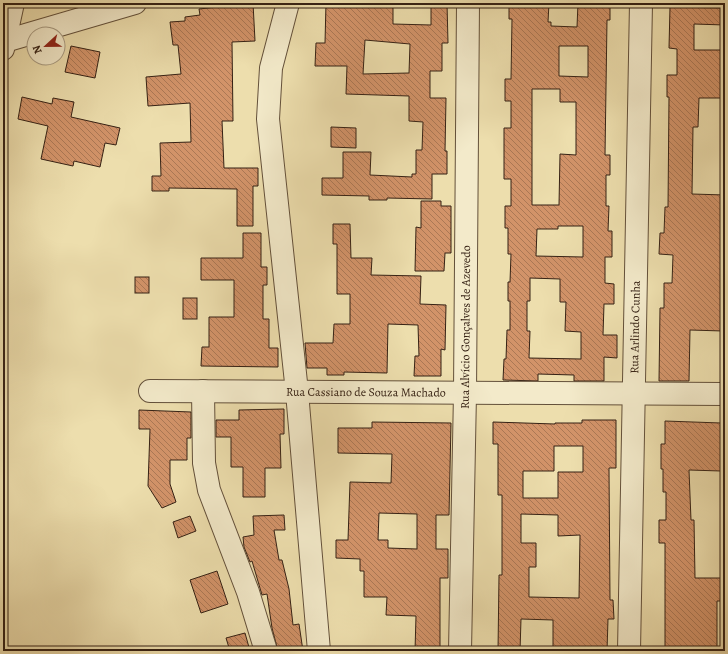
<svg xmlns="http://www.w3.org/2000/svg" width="728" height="654" viewBox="0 0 728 654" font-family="Alegreya,serif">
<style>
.building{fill:url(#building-back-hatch);stroke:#352114;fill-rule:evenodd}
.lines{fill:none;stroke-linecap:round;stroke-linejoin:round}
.minor-casing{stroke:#63503a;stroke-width:24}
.minor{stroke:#f3eaca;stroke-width:22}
.labels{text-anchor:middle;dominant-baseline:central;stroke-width:3;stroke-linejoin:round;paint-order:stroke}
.street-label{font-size:12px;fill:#352114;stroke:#f3eaca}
</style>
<defs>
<pattern id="building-back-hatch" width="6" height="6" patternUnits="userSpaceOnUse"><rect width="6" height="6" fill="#d29369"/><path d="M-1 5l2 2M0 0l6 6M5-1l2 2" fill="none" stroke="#ab7855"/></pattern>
</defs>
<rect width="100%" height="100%" fill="#eddead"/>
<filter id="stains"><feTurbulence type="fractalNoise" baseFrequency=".005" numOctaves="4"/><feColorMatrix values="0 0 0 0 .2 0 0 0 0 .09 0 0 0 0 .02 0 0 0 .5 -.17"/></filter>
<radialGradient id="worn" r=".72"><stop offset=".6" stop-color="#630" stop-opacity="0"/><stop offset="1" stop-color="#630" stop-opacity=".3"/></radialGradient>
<g class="building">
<path d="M227,3H253L255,41L232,42L233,121H222L224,168H258V186H253V226H237V189L169,188V191H152V176H161L160,143L191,142L190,103L148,106L146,77L181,74L178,45H173L170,22L185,21V17L200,15L199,9L227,6Z"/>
<path d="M326,3H393V24L431,25V3H447L448,43H442V71H430V98H446L445,151H447V174H432V199L387,198V200H369V196L322,195V178H343V152H371L370,175L412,177V174H416V150H422L423,122L409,121V96L346,94L347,66H315L316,43H325ZM365,40L410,44L409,73L363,74Z"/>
<path d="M509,3H549L548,22H551V26L577,27L578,3H610V20H607L605,155H610V175H606V206H609L608,231H612V257H605V283L614,284V304H604L603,335H617V358L604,357V381H574V375L538,374V381L503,380L504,359H506L507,330H510V301H508V282H510L511,254H508V228H505V206H511V179H504V128H511V101H505V79H511L512,19H509ZM559,46H588V77L559,76ZM532,89H560V102H576V155L560,154L559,205H532ZM558,226H583V257L536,256L537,229H558ZM530,278L560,279V302H566L565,331L581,332V359L529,358L530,331H527V301H530Z"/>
<path d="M670,7L725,8V25L694,24V50H725V76H723V98H699L698,127H693L692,194L725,195V232L722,284H724L723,331L690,330L689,381H659L660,308H664V283H672L673,255L659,254L660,233H664L665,207H668L669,97H667V75H677V49L669,48Z"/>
<path d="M71,46L100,52L95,78L65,72Z"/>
<path d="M22,97L52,104L53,98L74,102L71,117L120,128L116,145L105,143L100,167L74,161L73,166L41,159L48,126L18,119Z"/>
<path d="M331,127L356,128V148L331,147Z"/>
<path d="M421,201H441V206H451V253H445L444,271H415L416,227L421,228Z"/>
<path d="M333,224H350L351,258H372L371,275L421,276L420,304L446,305L445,350L441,349V376H414L415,356H419L418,325L388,324L387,373L344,372V375H327V368H307L305,343H333L334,324H350V294H337V244H333Z"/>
<path d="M243,233H261V267H267V285H263V319H269V348H278V367L201,366L202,347H209V317H234V280H201V258H243Z"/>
<rect x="135" y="277" width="14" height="16"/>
<rect x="183" y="298" width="14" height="21"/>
<path d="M284,409V434H280L281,468H265V497H243V467H231V437H216V420H239V410Z"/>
<path d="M139,410L191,412V438H187V460H170V484L176,502L162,508L148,486L150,429H139Z"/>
<path d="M582,420H616V468H609L610,600H613L614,619H608L607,651H553V620L521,619L520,651H498L499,575H502V495H498V444H493V422L555,424V423H582ZM554,446H583V472H558V498H523V471H554ZM521,514L558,515V536L580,535L579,598L529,597V567H536V543H521Z"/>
<path d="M665,421L721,423V471L689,470L691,520H694L695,578H721V601H717V648H691V651H665V543H659V520H666V492H663V469H661V444H665Z"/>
<path d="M372,422L451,423L449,515H436V549H448V578H440V651H415L416,616L386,615L387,597H364V571H360V559L336,558V540H348L350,482L391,483L392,454L338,453V428H372ZM379,513L417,514V549L388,548V540H378Z"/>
<path d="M284,515L285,530H274L279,560H282L289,589L293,625L299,624L303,651H278L272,628L267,594L262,595L252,561L250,562L244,547L243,537L254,535L253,516Z"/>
<path d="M190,516L196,531L178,538L173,522Z"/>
<path d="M217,571L228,604L201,613L190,580Z"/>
<path d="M245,633L250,651H230L226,638Z"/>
</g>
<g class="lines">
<g class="minor-casing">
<g id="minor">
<path d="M288,3L271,68L268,119L297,392L319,651"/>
<path d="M5,41L135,3"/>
<path d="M3,49L13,3"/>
<path id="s1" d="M150,391L725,394"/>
<path d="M203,391L204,463L209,490L248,592L266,651"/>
<path id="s2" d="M460,651L465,393L468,3"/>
<path id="s3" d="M629,651L641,3"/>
</g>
</g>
<use href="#minor" class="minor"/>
</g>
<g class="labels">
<g class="street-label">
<text stroke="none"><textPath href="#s2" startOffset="324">Rua Alvício Gonçalves de Azevedo</textPath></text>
<text stroke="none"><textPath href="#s3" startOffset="324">Rua Arlindo Cunha</textPath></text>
<text stroke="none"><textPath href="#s1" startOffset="216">Rua Cassiano de Souza Machado</textPath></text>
</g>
</g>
<rect width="728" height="654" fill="none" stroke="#eddead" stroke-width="16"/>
<rect x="4" y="4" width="720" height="646" fill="none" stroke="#352114" stroke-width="2"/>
<rect x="8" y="8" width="712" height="638" fill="none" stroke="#352114"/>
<g transform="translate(46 46) rotate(248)"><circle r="19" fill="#f3eaca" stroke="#a79a81"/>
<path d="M0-3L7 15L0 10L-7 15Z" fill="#8f2418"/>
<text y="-6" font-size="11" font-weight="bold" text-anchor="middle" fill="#352114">N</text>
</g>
<rect width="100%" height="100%" filter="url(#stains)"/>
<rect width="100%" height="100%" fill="url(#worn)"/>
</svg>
